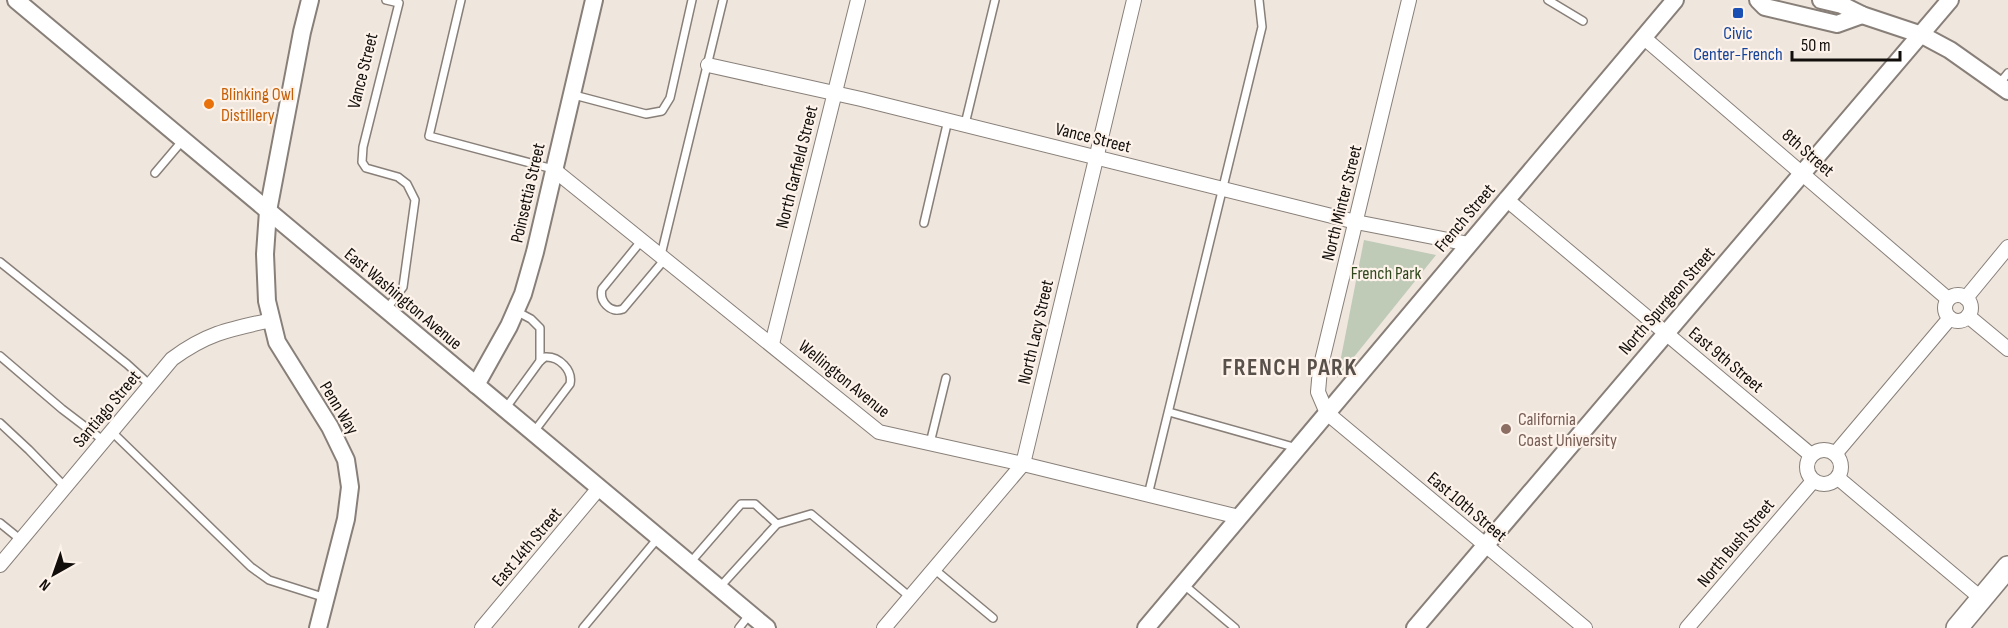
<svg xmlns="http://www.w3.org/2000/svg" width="2008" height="628" viewBox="0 0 2008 628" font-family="'Sofia Sans Condensed',sans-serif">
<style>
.green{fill:#bfcab7}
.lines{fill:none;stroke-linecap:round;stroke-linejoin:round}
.service-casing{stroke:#887f78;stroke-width:10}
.minor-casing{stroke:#887f78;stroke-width:16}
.tertiary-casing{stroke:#887f78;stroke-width:20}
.primary-casing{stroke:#887f78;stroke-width:24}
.service{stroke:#fff;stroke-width:7}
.minor{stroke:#fff;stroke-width:14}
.tertiary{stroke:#fff;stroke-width:16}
.primary{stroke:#fff;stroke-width:21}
.transit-dot{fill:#1a4fb4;stroke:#fdf3eb;stroke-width:2}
.food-dot{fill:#e8710a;stroke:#fdf3eb;stroke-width:2}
.education-dot{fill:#8d6e63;stroke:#fdf3eb;stroke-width:2}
.labels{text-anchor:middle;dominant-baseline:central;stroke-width:4.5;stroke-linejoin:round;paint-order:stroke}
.transit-label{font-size:18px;fill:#164399;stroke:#fdf3eb}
.street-label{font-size:18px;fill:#110e0b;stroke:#fdf3eb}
.food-label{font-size:18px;fill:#c56008;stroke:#fdf3eb;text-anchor:start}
.park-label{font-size:18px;fill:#30471d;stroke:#fdf3eb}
.education-label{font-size:18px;fill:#785e54;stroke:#fdf3eb;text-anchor:start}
.district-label{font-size:24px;font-weight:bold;letter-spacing:1.5px;fill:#58504a;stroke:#fdf3eb}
</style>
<rect width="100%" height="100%" fill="#efe6de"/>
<path class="green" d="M1364,240L1436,255L1337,378Z"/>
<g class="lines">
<g class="service-casing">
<g id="service">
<path d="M386,0L399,3L363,147L362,162L366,168L398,177L407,184L415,200L403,287L386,310"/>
<path d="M461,0L429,136L553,169"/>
<path d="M1548,0L1583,21"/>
<path d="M1999,84L2008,73"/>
<path d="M574,95L646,114L662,111L670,98L692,0"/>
<path d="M965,124L995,0"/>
<path d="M155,173L183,140"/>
<path d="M924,223L948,120"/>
<path d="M642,240L602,289C599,301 610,314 623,309L665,259"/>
<path d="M661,255L723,0"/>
<path d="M0,262L127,364L150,385"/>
<path d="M516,311L531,319L540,328V361"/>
<path d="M0,356L62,409L104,441"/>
<path d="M505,409L540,361L545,357C559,356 573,370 570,384L533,433"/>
<path d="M1169,412L1297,448"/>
<path d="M0,423L29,450L65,487"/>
<path d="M112,432L251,567L269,580L326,598"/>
<path d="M930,443L946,378"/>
<path d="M1148,495L1262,27L1259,0"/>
<path d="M0,523L21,540"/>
<path d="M689,564L741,504H755L777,524"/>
<path d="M934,569L993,618"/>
<path d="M1183,584L1235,628"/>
<path d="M719,588L777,524L811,514L910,597"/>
<path d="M583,628L658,538"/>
<path d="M739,628L750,614"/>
</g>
</g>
<g class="minor-casing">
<g id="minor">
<path d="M1409,0L1320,369L1318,392L1327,413L1585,628"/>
<path d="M1643,37L1948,299"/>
<path d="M708,65L861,99L1356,222L1469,244"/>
<path d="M553,169L879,432L1023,464L1239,517"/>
<path d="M1506,199L1811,455"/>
<circle cx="1958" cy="308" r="13"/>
<path d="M1966,298L2008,247"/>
<path d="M1968,316L2008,349"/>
<path d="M772,344L858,0"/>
<circle cx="1824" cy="467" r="17"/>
<path d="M1835,454L1950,318"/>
<path d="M1838,478L1982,599"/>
<path d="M0,565L172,359C207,333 230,329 272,320"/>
<path d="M482,628L599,488"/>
<path d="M884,628L1023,464L1134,0"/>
<path d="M1687,628L1813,481"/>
</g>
</g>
<g class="tertiary-casing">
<g id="tertiary">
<path d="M16,0L767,628"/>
<path d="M310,0L302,32L268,211L265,254L267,301L277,342L330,427L346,460L350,487L346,519L318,628"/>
<path d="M1758,0L1765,7L1837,24L1862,15"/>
<path d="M1821,0L1842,5L1862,15L1922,35L1950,50L2008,91"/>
<path d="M476,385L509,326L523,294L535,252L594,0"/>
<path d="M1146,628L1675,0"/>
<path d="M1415,628L1950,0"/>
</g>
</g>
<g class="primary-casing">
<path id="primary" d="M1957,628L2008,567"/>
</g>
<use href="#service" class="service"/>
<use href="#minor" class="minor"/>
<use href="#tertiary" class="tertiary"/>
<use href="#primary" class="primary"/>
</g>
<rect class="transit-dot" x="1732" y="7" width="12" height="12" rx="3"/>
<circle class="food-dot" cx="209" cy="104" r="6"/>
<circle class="education-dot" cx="1506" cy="429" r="6"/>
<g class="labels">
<g class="transit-label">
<text x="1738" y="33">Civic<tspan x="1738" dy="21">Center-French</tspan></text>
</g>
<g class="street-label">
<text transform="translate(363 71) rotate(-76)">Vance Street</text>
<text transform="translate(1093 138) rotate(14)">Vance Street</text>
<text transform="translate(1808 153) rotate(41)">8th Street</text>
<text transform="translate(797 167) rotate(-76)">North Garfield Street</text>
<text transform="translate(528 193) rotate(-77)">Poinsettia Street</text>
<text transform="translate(1342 203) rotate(-76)">North Minter Street</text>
<text transform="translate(1465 218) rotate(-50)">French Street</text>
<text transform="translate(403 299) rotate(40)">East Washington Avenue</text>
<text transform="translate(1667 301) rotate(-49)">North Spurgeon Street</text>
<text transform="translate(1036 332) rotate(-77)">North Lacy Street</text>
<text transform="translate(1726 360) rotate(40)">East 9th Street</text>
<text transform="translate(844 379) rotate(39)">Wellington Avenue</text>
<text transform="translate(339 408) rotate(59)">Penn Way</text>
<text transform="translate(107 409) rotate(-50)">Santiago Street</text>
<text transform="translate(1467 507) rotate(40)">East 10th Street</text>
<text transform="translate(1736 543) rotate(-50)">North Bush Street</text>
<text transform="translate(527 547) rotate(-50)">East 14th Street</text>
</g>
<g class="food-label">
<text x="221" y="94">Blinking Owl<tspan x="221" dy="21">Distillery</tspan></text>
</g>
<g class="park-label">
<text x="1386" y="273">French Park</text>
</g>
<g class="education-label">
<text x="1518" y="419">California<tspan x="1518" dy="21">Coast University</tspan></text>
</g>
<g class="district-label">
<text x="1290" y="367">FRENCH PARK</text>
</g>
</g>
<g transform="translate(54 574) rotate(220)" stroke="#fdf3eb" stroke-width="4.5" paint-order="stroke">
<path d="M0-4.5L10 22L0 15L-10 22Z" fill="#110e0b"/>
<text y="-9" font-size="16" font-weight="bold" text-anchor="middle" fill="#110e0b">N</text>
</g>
<path d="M1792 51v9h108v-9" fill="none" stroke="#110e0b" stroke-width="3"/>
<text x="1801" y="51" font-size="18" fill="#110e0b" stroke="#fdf3eb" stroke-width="4.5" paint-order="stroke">50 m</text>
</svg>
